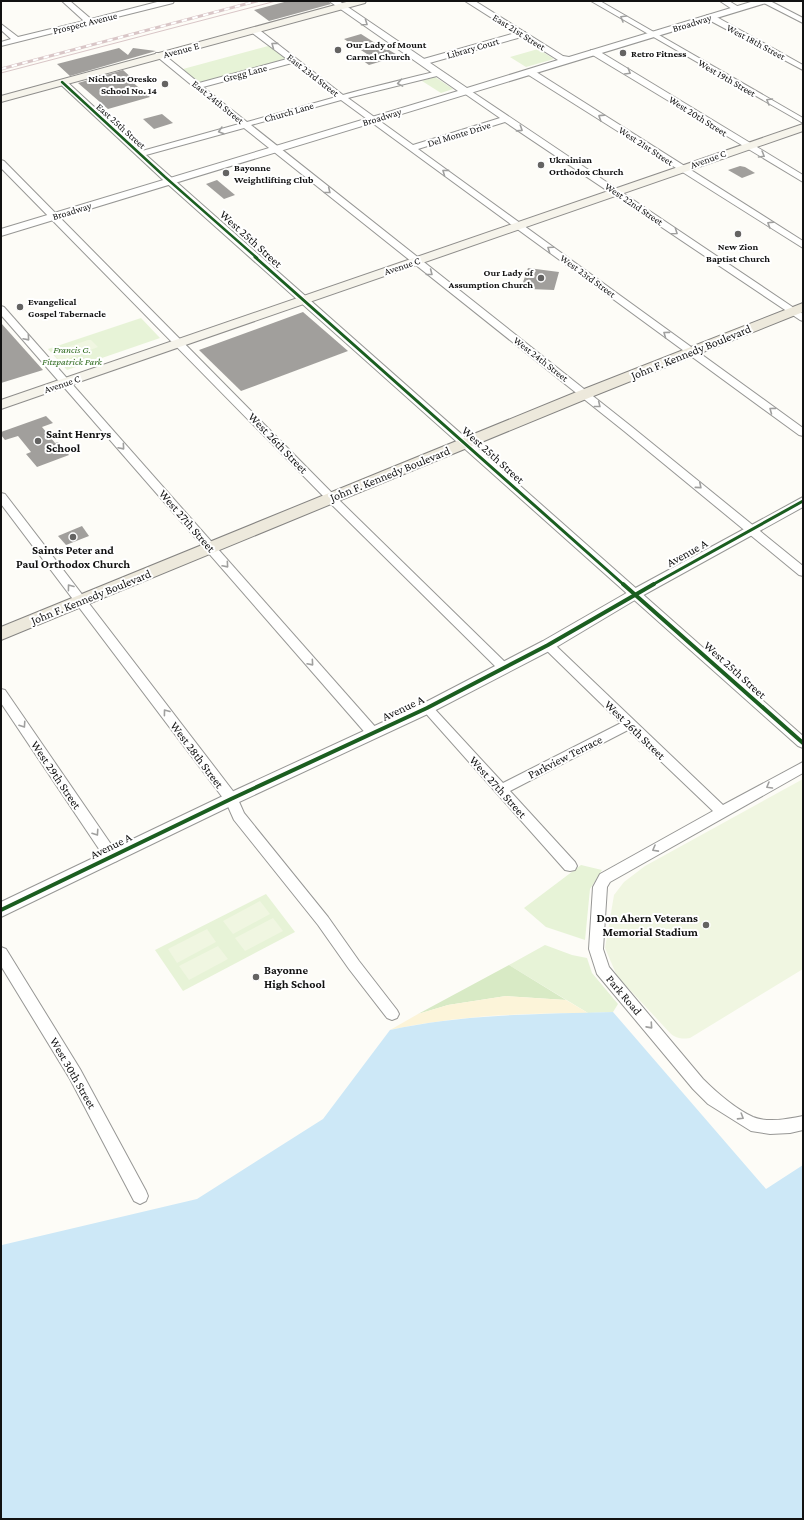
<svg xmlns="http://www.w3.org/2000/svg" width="804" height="1520" viewBox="0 0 804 1520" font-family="'Crimson Pro',serif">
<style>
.green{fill:#e7f3d7}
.forest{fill:#d8eac5}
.sand{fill:#fcf4d9}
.pitch{fill:#f0f6e1}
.water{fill:#cde8f7}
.building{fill:#a19f9c}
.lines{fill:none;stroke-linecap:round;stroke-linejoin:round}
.minor-casing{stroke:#979795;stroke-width:2}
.tertiary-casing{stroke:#979795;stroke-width:2}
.secondary-casing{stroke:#8e8d8b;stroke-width:2}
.primary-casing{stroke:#858482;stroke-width:2}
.minor{fill:#fffffe;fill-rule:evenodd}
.tertiary{fill:#fffffe;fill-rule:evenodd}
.secondary{fill:#f6f4eb;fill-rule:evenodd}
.primary{fill:#ede9dc;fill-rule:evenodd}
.tram{stroke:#d9c6c7;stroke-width:1}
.rail-casing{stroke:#d9c6c7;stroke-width:3}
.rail{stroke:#fff;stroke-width:2;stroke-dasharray:5.5;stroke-linecap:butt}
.cycleway-far2-casing{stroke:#fff;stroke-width:4}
.cycleway-far1-casing{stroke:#fff;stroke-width:5}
.cycleway-casing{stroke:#fff;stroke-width:6}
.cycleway-far2{stroke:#1b5e20;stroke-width:2.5}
.cycleway-far1{stroke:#1b5e20;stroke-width:3}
.cycleway{stroke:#1b5e20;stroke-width:4}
.oneway{stroke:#a0a09f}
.poi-dot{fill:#646362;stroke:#fff;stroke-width:1.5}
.labels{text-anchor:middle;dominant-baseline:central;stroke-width:4;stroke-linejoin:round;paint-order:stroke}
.far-street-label{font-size:10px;fill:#111;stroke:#fff}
.far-poi-label{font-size:10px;font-weight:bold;fill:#111;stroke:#fff;text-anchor:start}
.far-park-label{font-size:10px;font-style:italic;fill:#2f6b1f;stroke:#fff}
.street-label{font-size:12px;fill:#111;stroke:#fff}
.poi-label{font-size:12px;font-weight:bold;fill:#111;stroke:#fff;text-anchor:start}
</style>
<rect width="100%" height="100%" fill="#fdfcf7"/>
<g class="green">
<path d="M272,45L289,58L199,83L183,69Z"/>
<path d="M538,49L554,59L526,67L510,57Z"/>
<path d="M435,77L453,89L441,93L422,81Z"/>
<path d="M141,318L160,338L67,370L48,349Z"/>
<path d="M581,865L602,870L590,889L585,940L546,927L524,908Z"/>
<path d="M266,894L295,932L183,991L155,950Z"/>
<path d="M545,945L572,955L587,958L592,973L618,1004L613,1012L588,1013L509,965Z"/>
</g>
<path class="forest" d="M509,965L566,1000L506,996L448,1005L418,1014Z"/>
<path class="sand" d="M506,996L566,1000L588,1013C522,1013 454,1016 390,1030L418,1014L448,1005Z"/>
<g class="pitch">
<path d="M88,340H91L98,347L62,361L59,360L53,354V352Z"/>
<path d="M803,779V969L690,1038C682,1039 678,1039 671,1034L617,976L605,948L614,895L624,882L645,866Z"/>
<path d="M260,901L270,914L233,934L223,921Z"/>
<path d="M273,918L283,931L245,951L235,938Z"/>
<path d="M207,929L216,942L177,963L168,949Z"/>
<path d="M218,946L228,959L189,980L179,966Z"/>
</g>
<path class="water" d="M613,1012L766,1189L803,1165V1519H1V1246L2,1245L197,1199L323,1119L390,1030C463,1014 538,1014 613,1012Z"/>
<g class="building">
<path d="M288,1H328L331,4L269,21L254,10Z"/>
<path d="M361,34L386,50H389L399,56L369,65L359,58L367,54L344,39Z"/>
<path d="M119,48L128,55L133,48L156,51L70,76L57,64Z"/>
<path d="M123,70L134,80L131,81L150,97L108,109L78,83Z"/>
<path d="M162,114L173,123L154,129L143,119Z"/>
<path d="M740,166L745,167L755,173L742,178L728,170Z"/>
<path d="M217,180L235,195L224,199L206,184Z"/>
<path d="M528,268L559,272L554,290L529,289L530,288L524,287L525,285H522Z"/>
<path d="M303,312L348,351L241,391L199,350Z"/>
<path d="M1,323L43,370L1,383Z"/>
<path d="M46,416L53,423L42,427L55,443L58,442L69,455L37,467L26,454L31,452L18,436L5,440L1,435V432Z"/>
<path d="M82,526L89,536L66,545L58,536Z"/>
</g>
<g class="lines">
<g class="minor-casing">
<g id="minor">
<path d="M62,1H70L91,19L161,1H174L173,3L1,46V42L11,39L1,30V24L18,37L84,21Z"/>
<path d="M591,1H600L803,118V123Z"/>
<path d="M720,1H729L742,9L738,11H735Z"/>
<path d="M760,1H770L803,18V23Z"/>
<path d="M707,15H713L803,65V70L707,19Z"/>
<path d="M251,28H257L343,95C375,86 406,79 438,71H441V75L348,98L413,145L500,118L461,91L465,89H468L803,314V321L800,320L505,122L418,149L803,428V436L799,435L341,100L251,125L632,427L803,566V576L799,575L624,431L244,128L146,155L803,736V748L798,746L162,179L58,82L62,80H65L142,151L239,124L155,55L156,53H162L199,83L287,59L251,32ZM292,63L336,97L247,122L203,87Z"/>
<path d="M519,32H525L526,34L525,36L426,64H420L419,62L420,60Z"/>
<path d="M591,50H597L803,175V182L591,54Z"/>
<path d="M527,70H533L803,241V248L527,74Z"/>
<path d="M1,160L4,161L336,497L508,665L510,668L508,671L504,672L500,671L328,501L1,168Z"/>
<path d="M1,306L4,307L378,730L379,733L378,736L373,738L368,736L1,315Z"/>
<path d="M1,493L5,494L236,795L244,813L328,917L359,961L397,1010L399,1014L397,1018L392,1020L387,1018L349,969L318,925L234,820L226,802L1,504Z"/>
<path d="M548,641L552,642L723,805L803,762V773L610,882L607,887L603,949L609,967L703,1079C717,1093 736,1109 753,1117C768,1123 788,1119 803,1116V1130L790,1133L770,1134L751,1131L708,1104L693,1089L597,974L589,949L593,887L600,874L713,811L628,730L510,791L575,862L577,866L575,870L570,871L565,870L421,708L423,705L427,703L431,705L503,783L621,723L544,648L542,645L544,642Z"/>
<path d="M1,689L5,690L117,853L119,857L117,861L112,862L107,861L1,703Z"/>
<path d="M1,947L6,949L80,1069L146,1191L148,1196L146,1201L140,1204L134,1201L70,1079L1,966Z"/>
</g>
</g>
<g class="tertiary-casing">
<g id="tertiary">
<path d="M329,1H339L467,88L558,60L465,1H475L563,56L569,57L754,1H767L766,3L1,236V229L458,91Z"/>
<path d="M803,497V507L640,597L553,649L432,712L237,803L1,917V902L225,795L422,704L543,641L630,591Z"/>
</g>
</g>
<g class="secondary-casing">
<g id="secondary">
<path d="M350,1H366L365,3L1,102V96Z"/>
<path d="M803,124V131L1,409V400Z"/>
</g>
</g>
<g class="primary-casing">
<path id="primary" d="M803,303V312L591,397L1,640V627L579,391Z"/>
</g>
<use href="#minor" class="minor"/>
<use href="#tertiary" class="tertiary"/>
<use href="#secondary" class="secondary"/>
<use href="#primary" class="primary"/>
<path class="tram" d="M1,73L276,1"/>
<g class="rail-casing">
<path id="rail" d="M1,69L257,1"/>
</g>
<use href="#rail" class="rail"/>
<g class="cycleway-far2-casing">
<path id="cycleway-far2" d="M62,82L165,177L257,258"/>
</g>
<g class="cycleway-far1-casing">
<g id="cycleway-far1">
<path d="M255,257L624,585"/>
<path d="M652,585L803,501"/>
</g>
</g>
<g class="cycleway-casing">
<g id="cycleway">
<path d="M623,584L803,743"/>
<path d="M1,910L231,799L427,708L548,645L654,584"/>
</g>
</g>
<use href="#cycleway-far2" class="cycleway-far2"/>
<use href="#cycleway-far1" class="cycleway-far1"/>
<use href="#cycleway" class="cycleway"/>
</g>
<defs><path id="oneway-chevron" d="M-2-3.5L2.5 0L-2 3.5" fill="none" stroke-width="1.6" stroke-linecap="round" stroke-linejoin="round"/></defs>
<g class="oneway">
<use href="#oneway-chevron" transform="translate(623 18) rotate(-150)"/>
<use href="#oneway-chevron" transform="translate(365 23) rotate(35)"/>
<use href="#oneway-chevron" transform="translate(274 45) rotate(-143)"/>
<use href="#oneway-chevron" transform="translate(628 72) rotate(31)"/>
<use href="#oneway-chevron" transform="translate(400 83) rotate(170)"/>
<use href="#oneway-chevron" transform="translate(769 101) rotate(-150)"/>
<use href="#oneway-chevron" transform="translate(601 117) rotate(-147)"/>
<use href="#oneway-chevron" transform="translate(520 129) rotate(33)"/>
<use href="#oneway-chevron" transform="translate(221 131) rotate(164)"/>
<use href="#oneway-chevron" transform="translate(762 155) rotate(31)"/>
<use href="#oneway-chevron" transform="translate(445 172) rotate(-144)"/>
<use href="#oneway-chevron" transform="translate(328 191) rotate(39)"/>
<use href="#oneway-chevron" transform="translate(770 224) rotate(-148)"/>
<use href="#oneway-chevron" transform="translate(675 232) rotate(35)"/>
<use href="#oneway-chevron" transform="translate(550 249) rotate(-145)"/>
<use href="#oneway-chevron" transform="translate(430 273) rotate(38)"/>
<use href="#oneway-chevron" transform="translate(666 334) rotate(-144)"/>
<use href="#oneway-chevron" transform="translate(27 338) rotate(49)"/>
<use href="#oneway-chevron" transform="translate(598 405) rotate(39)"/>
<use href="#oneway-chevron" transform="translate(772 410) rotate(-143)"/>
<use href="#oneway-chevron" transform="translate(122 447) rotate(49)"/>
<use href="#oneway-chevron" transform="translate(699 486) rotate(40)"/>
<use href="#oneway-chevron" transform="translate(226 565) rotate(49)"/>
<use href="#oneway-chevron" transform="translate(70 587) rotate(-127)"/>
<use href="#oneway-chevron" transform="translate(311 663) rotate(49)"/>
<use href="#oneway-chevron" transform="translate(166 712) rotate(-127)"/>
<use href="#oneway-chevron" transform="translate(23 725) rotate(56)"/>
<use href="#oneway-chevron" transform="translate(769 786) rotate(150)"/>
<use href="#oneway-chevron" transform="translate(96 833) rotate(56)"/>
<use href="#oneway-chevron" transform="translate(655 849) rotate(151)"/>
<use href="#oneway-chevron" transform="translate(650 1026) rotate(48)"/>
<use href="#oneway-chevron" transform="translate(741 1117) rotate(32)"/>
</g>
<g class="poi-dot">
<circle cx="338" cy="50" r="4"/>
<circle cx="623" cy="53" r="4"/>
<circle cx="165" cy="84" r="4"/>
<circle cx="541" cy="165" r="4"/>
<circle cx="226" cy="173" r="4"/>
<circle cx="738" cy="234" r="4"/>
<circle cx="541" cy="278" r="4"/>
<circle cx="20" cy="307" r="4"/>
<circle cx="38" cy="441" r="4"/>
<circle cx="73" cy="537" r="4"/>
<circle cx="706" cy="925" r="4"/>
<circle cx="256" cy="977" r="4"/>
</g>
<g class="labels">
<g class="far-street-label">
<text transform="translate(85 23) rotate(-14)">Prospect Avenue</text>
<text transform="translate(692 23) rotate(-17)">Broadway</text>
<text transform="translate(519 32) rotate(32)">East 21st Street</text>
<text transform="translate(756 42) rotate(28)">West 18th Street</text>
<text transform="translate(473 48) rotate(-16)">Library Court</text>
<text transform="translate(181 50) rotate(-15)">Avenue E</text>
<text transform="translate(245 73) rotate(-15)">Gregg Lane</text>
<text transform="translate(313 75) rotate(38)">East 23rd Street</text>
<text transform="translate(727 78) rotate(30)">West 19th Street</text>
<text transform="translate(218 102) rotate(39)">East 24th Street</text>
<text transform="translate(289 112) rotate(-16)">Church Lane</text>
<text transform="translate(698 116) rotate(32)">West 20th Street</text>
<text transform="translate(382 117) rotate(-17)">Broadway</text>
<text transform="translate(121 126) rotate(42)">East 25th Street</text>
<text transform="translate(459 134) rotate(-17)">Del Monte Drive</text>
<text transform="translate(646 146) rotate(33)">West 21st Street</text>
<text transform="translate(708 159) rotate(-20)">Avenue C</text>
<text transform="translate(634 204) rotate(34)">West 22nd Street</text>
<text transform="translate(72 211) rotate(-17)">Broadway</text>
<text transform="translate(402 266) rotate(-19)">Avenue C</text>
<text transform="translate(588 276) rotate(36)">West 23rd Street</text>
<text transform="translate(541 359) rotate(38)">West 24th Street</text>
<text transform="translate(62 384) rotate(-19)">Avenue C</text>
</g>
<g class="far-poi-label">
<text x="346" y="44">Our Lady of Mount<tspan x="346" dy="12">Carmel Church</tspan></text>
<text x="631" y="53">Retro Fitness</text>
<text x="157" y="78" text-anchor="end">Nicholas Oresko<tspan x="157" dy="12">School No. 14</tspan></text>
<text x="549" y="159">Ukrainian<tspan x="549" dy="12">Orthodox Church</tspan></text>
<text x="234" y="167">Bayonne<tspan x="234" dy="12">Weightlifting Club</tspan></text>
<text x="738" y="246" text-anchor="middle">New Zion<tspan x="738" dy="12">Baptist Church</tspan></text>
<text x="533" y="272" text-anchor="end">Our Lady of<tspan x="533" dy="12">Assumption Church</tspan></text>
<text x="28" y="301">Evangelical<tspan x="28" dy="12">Gospel Tabernacle</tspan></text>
</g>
<g class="far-park-label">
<text x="72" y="349">Francis G.<tspan x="72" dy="12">Fitzpatrick Park</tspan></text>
</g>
<g class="street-label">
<text transform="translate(251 239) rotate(42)">West 25th Street</text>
<text transform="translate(691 352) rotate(-22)">John F. Kennedy Boulevard</text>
<text transform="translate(278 443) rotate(46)">West 26th Street</text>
<text transform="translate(493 455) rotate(42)">West 25th Street</text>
<text transform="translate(390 474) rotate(-22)">John F. Kennedy Boulevard</text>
<text transform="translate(187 521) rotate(49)">West 27th Street</text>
<text transform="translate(687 553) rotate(-29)">Avenue A</text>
<text transform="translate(91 597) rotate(-22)">John F. Kennedy Boulevard</text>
<text transform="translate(735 670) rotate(42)">West 25th Street</text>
<text transform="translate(403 708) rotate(-25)">Avenue A</text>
<text transform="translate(635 730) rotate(44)">West 26th Street</text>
<text transform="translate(197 755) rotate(53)">West 28th Street</text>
<text transform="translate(565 757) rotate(-27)">Parkview Terrace</text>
<text transform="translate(56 775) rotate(56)">West 29th Street</text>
<text transform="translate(498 787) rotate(48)">West 27th Street</text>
<text transform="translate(111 846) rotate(-26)">Avenue A</text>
<text transform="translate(624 995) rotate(50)">Park Road</text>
<text transform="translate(73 1073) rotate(60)">West 30th Street</text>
</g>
<g class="poi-label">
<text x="46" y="434">Saint Henrys<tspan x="46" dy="14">School</tspan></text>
<text x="73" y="550" text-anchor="middle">Saints Peter and<tspan x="73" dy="14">Paul Orthodox Church</tspan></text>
<text x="698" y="918" text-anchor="end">Don Ahern Veterans<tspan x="698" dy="14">Memorial Stadium</tspan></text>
<text x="264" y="970">Bayonne<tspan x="264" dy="14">High School</tspan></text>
</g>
</g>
<rect width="804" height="1520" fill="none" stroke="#111111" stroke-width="4"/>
</svg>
